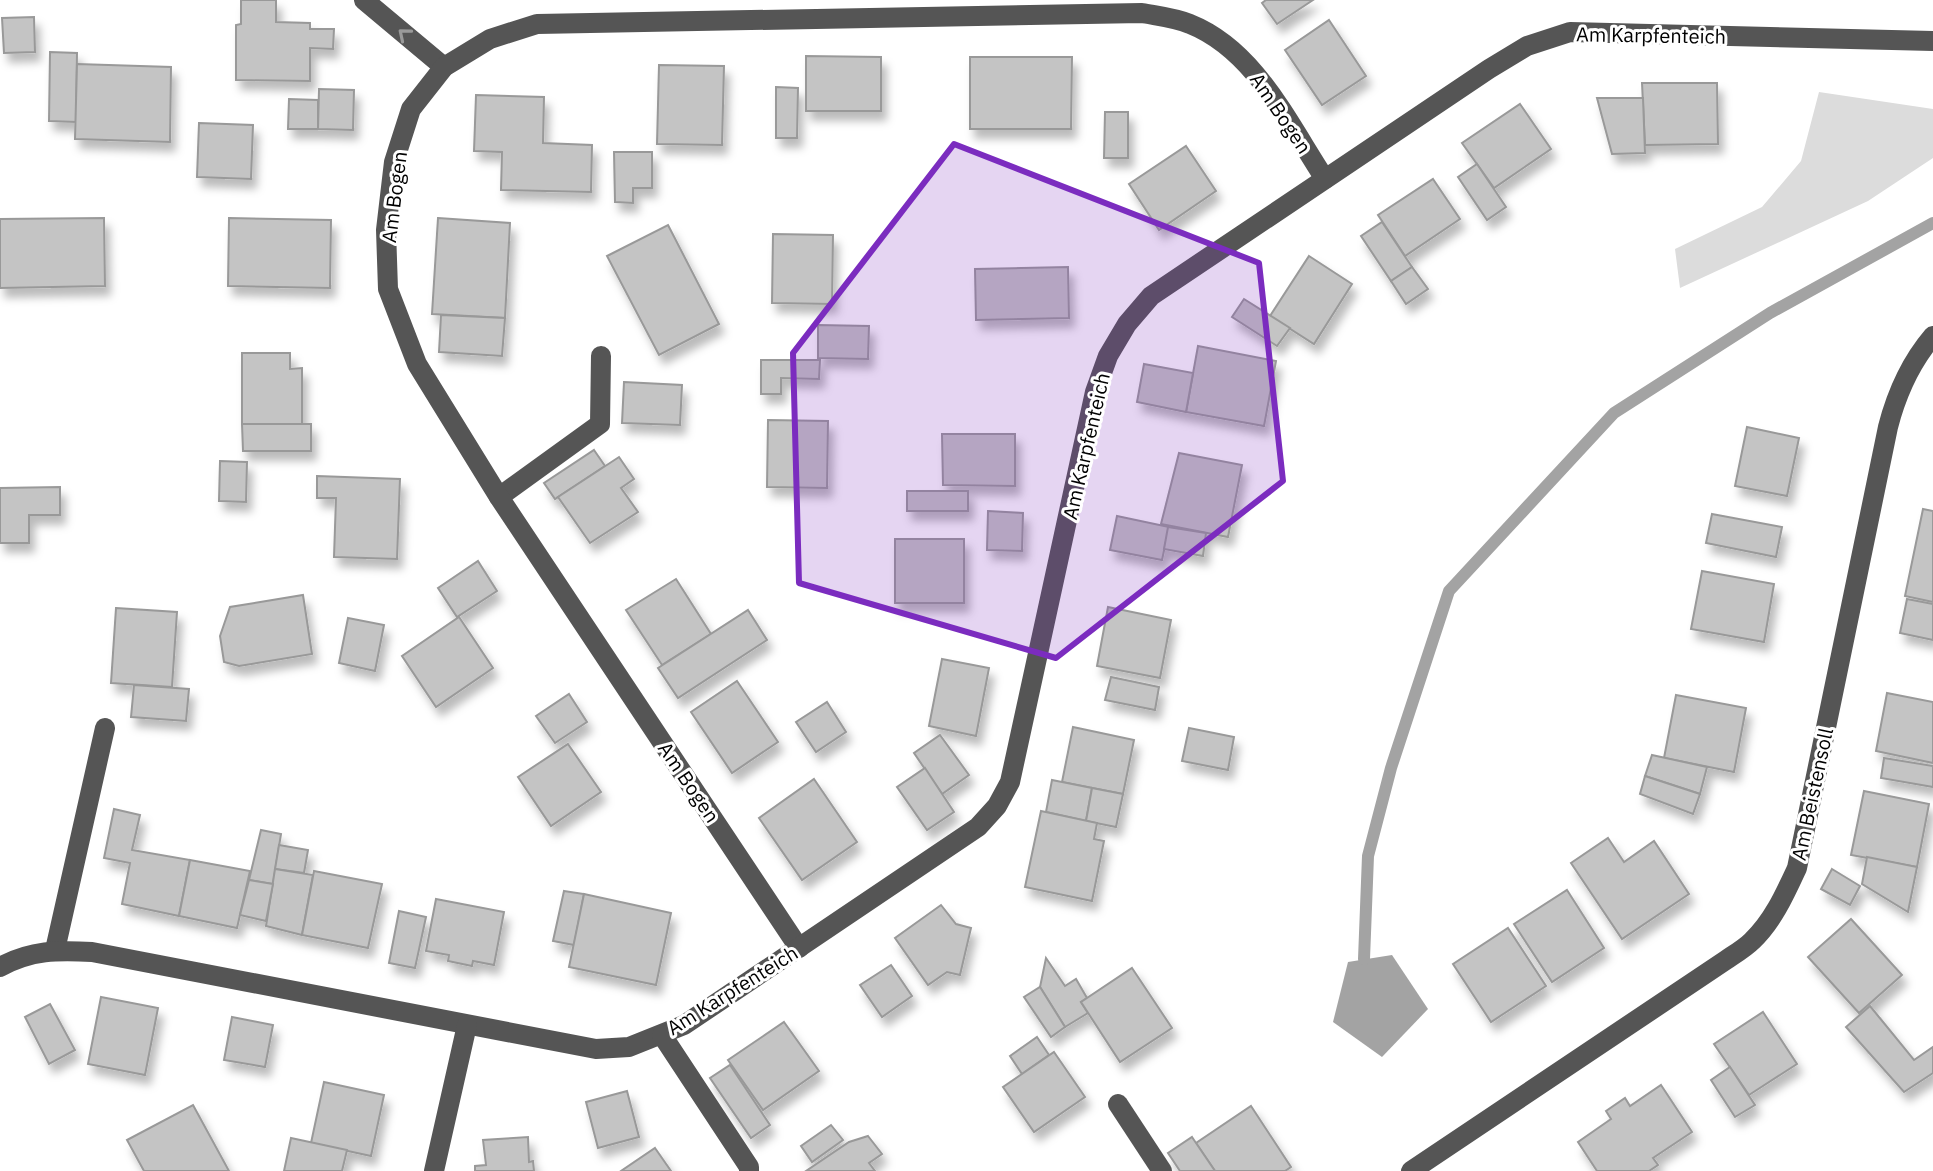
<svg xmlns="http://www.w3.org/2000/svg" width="1933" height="1171" viewBox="0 0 1933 1171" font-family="'IBM Plex Sans',sans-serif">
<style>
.green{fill:#dcdcdc}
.water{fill:#a3a3a3}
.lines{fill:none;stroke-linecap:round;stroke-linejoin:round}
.stream{stroke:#a3a3a3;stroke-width:12}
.building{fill:#c4c4c4;stroke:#999;stroke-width:2;filter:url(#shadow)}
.minor{stroke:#555;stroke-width:20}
.oneway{stroke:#999}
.marked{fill:#7b2cbf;fill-opacity:0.2;stroke:#7b2cbf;stroke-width:6;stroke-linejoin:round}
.labels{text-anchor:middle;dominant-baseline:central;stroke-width:6;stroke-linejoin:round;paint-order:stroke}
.street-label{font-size:20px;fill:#000;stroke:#fff}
</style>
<defs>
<filter id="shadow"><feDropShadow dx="5" dy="9" stdDeviation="4" flood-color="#0004"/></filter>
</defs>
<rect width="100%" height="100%" fill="#fff"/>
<path class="green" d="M1819,92L1933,109V158L1868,201L1680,288L1675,249L1762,207L1801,161Z"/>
<path class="water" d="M1392,955L1428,1009L1382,1057L1333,1022L1348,962Z"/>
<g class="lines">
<path class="stream" d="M1364,959L1368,856L1391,768L1449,591L1614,413L1770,313L1933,223"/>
</g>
<g class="building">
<path d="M241,0H276V22L310,23V29H334L333,49L310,48V81L236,80V25L241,24Z"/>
<path d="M1266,0H1313L1277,24L1262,3Z"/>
<path d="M34,17L35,52L4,53L2,18Z"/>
<path d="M1329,20L1366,76L1322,105L1285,50Z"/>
<path d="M50,52L77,53L76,122L49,121Z"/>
<path d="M806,56L881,57V111H806Z"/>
<path d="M970,57H1072L1071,129H970Z"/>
<path d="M77,64L171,67L170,142L75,139Z"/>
<path d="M659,65L724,66L722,145L657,144Z"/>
<path d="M1642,83H1717L1718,144L1645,145Z"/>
<path d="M776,87L798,88L797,138H776Z"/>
<path d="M319,89L354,90L353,130L318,129Z"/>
<path d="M476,95L544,97L543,143L592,145L591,192L501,190L502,152L474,151Z"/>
<path d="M1597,98H1643L1645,153L1612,154Z"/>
<path d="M289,99L318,100V129H288Z"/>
<path d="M1520,104L1551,149L1494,188L1462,143Z"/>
<path d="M1105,112H1128V158H1104Z"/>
<path d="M199,123L253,125L251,179L197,177Z"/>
<path d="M1186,146L1216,191L1159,230L1129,184Z"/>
<path d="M614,152H652V188H633V203L615,202Z"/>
<path d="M1477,164L1506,207L1487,220L1458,177Z"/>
<path d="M1433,179L1460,219L1405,256L1378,215Z"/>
<path d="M104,218L105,286L0,288V219Z"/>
<path d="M229,218L331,220L330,288L228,286Z"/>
<path d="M438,218L510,223L505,318L432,314Z"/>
<path d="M1382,222L1412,267L1391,281L1361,236Z"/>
<path d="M668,225L719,324L659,355L607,256Z"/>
<path d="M773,234L833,235L832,304L772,303Z"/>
<path d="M1309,256L1352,284L1314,344L1270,316Z"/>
<path d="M1068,267L1069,318L976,320L975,269Z"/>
<path d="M1412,267L1428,289L1406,304L1391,281Z"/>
<path d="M1244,299L1290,328L1277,346L1232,317Z"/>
<path d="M441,315L505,318L502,356L439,352Z"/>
<path d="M818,325L869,326L868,359L818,358Z"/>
<path d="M1198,346L1276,361L1264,426L1186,412Z"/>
<path d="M242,353H290V369L302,368V424H242Z"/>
<path d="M761,360H820L819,379L781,378V394H761Z"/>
<path d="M1144,364L1193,373L1186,412L1137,402Z"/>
<path d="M624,382L682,385L680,425L622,423Z"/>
<path d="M768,420L828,421L827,488L767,487Z"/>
<path d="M242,424H311V451H243Z"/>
<path d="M1747,427L1799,438L1787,496L1735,486Z"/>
<path d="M942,434H1015V486L943,485Z"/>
<path d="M594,450L605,466L555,499L544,483Z"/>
<path d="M1179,453L1242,465L1228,537L1161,524Z"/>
<path d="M619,457L634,479L621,488L638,512L590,543L558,497Z"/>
<path d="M220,461L247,462L246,502L219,501Z"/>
<path d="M317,476L400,479L397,559L334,557L336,498H317Z"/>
<path d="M60,487V515H29V543H0V488Z"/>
<rect x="907" y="491" width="61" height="20"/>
<path d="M1923,509L1933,511V602L1905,596Z"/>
<path d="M988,511L1023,513L1022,551L987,550Z"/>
<path d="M1712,514L1782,527L1776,557L1706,543Z"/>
<path d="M1117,516L1169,527L1162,560L1110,550Z"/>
<path d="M1168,527L1206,533L1203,556L1164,549Z"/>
<rect x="895" y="539" width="69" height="64"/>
<path d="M478,561L497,591L457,617L438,588Z"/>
<path d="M1702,571L1774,584L1764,642L1691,629Z"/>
<path d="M676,579L711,634L662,665L626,610Z"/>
<path d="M303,595L312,654L239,666L224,662L220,636L230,607Z"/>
<path d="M1907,599L1933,604V640L1900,633Z"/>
<path d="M1108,607L1171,620L1160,678L1097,666Z"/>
<path d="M116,608L177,612L172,687L111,683Z"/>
<path d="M748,610L767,640L678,698L658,668Z"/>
<path d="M459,617L493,668L436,707L402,656Z"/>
<path d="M348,618L384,625L375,671L339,663Z"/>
<path d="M942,659L989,668L976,736L929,726Z"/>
<path d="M1111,677L1159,687L1155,710L1105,700Z"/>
<path d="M737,681L778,742L732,773L691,712Z"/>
<path d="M134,685L189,689L186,721L131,717Z"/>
<path d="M1887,693L1933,702V763L1876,751Z"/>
<path d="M569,694L587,722L555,743L536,716Z"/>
<path d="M1676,695L1746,708L1734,772L1664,758Z"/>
<path d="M827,702L846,732L816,752L796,722Z"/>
<path d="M1073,727L1134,740L1123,794L1062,782Z"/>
<path d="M1189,728L1234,737L1228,770L1182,761Z"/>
<path d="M940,735L969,775L942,794L914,753Z"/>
<path d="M568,744L601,792L551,826L518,777Z"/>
<path d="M1652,755L1707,767L1700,794L1645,776Z"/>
<path d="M1884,758L1933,766V787L1881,778Z"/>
<path d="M925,768L954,812L927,830L897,787Z"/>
<path d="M1645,776L1700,794L1693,814L1640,794Z"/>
<path d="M814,779L857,842L802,880L759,818Z"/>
<path d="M1052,780L1092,788L1086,821L1046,812Z"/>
<path d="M1092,788L1123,794L1116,827L1086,821Z"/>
<path d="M1864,791L1929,804L1917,867L1851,855Z"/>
<path d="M114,809L140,815L132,850L190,860L179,916L122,904L130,863L104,858Z"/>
<path d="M1041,811L1097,823L1094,839L1104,841L1092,901L1025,887Z"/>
<path d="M261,830L281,834L273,884L249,880Z"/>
<path d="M1608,838L1624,862L1654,841L1689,894L1622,939L1571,863Z"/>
<path d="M279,845L308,850L304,873L275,869Z"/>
<path d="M1867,857L1917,867L1908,912L1862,884Z"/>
<path d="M190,860L250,871L237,928L179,916Z"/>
<path d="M275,869L313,875L302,935L266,926Z"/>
<path d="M1832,869L1860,886L1850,905L1821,889Z"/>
<path d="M314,871L382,884L368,948L302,935Z"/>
<path d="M249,880L273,884L266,921L240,915Z"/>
<path d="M1567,890L1604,948L1552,982L1514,924Z"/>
<path d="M564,891L584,894L574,945L553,941Z"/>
<path d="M584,894L671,913L656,985L569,967Z"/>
<path d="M436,899L504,912L494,965L473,961L472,966L448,961L449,955L426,951Z"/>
<path d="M941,905L956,924L971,928L960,975L947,972L928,985L895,938Z"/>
<path d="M399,911L426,917L415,968L389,963Z"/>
<path d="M1851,919L1902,975L1859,1013L1808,957Z"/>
<path d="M1508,928L1546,986L1491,1022L1453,964Z"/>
<path d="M1046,958L1065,986L1076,979L1087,998L1081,1002L1088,1013L1065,1027L1040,987Z"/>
<path d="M891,965L912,996L882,1017L860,985Z"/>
<path d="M1132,968L1172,1028L1120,1062L1081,1002Z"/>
<path d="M1040,987L1065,1027L1051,1037L1024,997Z"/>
<path d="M101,997L158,1008L145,1075L88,1064Z"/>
<path d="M50,1004L75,1050L49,1064L25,1017Z"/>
<path d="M1870,1006L1914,1060L1933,1047V1073L1904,1092L1846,1027Z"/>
<path d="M1763,1012L1797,1064L1749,1095L1714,1044Z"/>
<path d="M232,1017L273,1025L265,1067L224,1060Z"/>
<path d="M784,1022L819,1071L763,1110L728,1060Z"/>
<path d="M1037,1037L1049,1055L1022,1074L1010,1056Z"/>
<path d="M1054,1052L1085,1097L1034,1132L1003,1087Z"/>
<path d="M730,1065L770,1125L751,1138L710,1078Z"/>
<path d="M1730,1067L1755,1105L1735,1117L1711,1080Z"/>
<path d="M324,1082L384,1095L371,1156L311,1143Z"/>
<path d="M1661,1085L1692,1132L1653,1158L1658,1165L1649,1171H1597L1578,1142L1611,1119L1606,1111L1625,1098L1630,1106Z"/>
<path d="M627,1091L639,1137L598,1148L586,1102Z"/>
<path d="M193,1105L229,1171H144L127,1140Z"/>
<path d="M1251,1106L1291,1167L1285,1171H1215L1196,1143Z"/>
<path d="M831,1125L843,1140L812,1162L801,1146Z"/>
<path d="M868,1136L882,1154L869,1163L875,1171H806L849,1142Z"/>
<path d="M528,1137L529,1162L533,1161L534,1171H475V1166L486,1165L483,1140Z"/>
<path d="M1192,1137L1196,1143L1215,1171H1180L1168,1153Z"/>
<path d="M291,1138L347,1150L342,1171H284Z"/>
<path d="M655,1148L671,1171H621Z"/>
</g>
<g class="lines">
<g class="minor">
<path d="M364,0L444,67"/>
<path d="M499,497L600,424L601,356"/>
<path d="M799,948L499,497L417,364L388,289L386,230L394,162L411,109L444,67L490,39L537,24L1142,13C1158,16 1176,18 1190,24C1255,50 1288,123 1325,179"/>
<path d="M55,950L105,728"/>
<path d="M0,967C31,950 58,950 92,952L596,1049L629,1047L684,1025L978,827L997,806L1010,782L1095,392L1108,356L1127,324L1151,296L1489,69L1527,46L1570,32L1933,41"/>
<path d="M662,1035L749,1167V1171"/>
<path d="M1118,1104L1162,1171"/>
<path d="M434,1171L467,1025"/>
<path d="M1411,1171L1726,960C1735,954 1745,948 1752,941C1773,921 1785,894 1797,868L1888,427C1897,392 1910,363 1933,336"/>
</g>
</g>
<defs><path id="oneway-chevron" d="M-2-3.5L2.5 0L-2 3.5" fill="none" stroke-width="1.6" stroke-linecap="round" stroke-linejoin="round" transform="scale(2)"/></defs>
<use class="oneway" href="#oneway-chevron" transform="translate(404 34) rotate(-140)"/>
<path class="marked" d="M954,144L1259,263L1283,481L1056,658L799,583L793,353Z"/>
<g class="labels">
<g class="street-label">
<text transform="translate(1651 35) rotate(1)">Am Karpfenteich</text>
<text transform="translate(1281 113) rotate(56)">Am Bogen</text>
<text transform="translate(394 197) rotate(-83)">Am Bogen</text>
<text transform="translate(1086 446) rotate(-77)">Am Karpfenteich</text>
<text transform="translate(689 782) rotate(56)">Am Bogen</text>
<text transform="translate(1812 794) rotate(-78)">Am Beistensoll</text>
<text transform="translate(732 990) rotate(-32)">Am Karpfenteich</text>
</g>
</g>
</svg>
